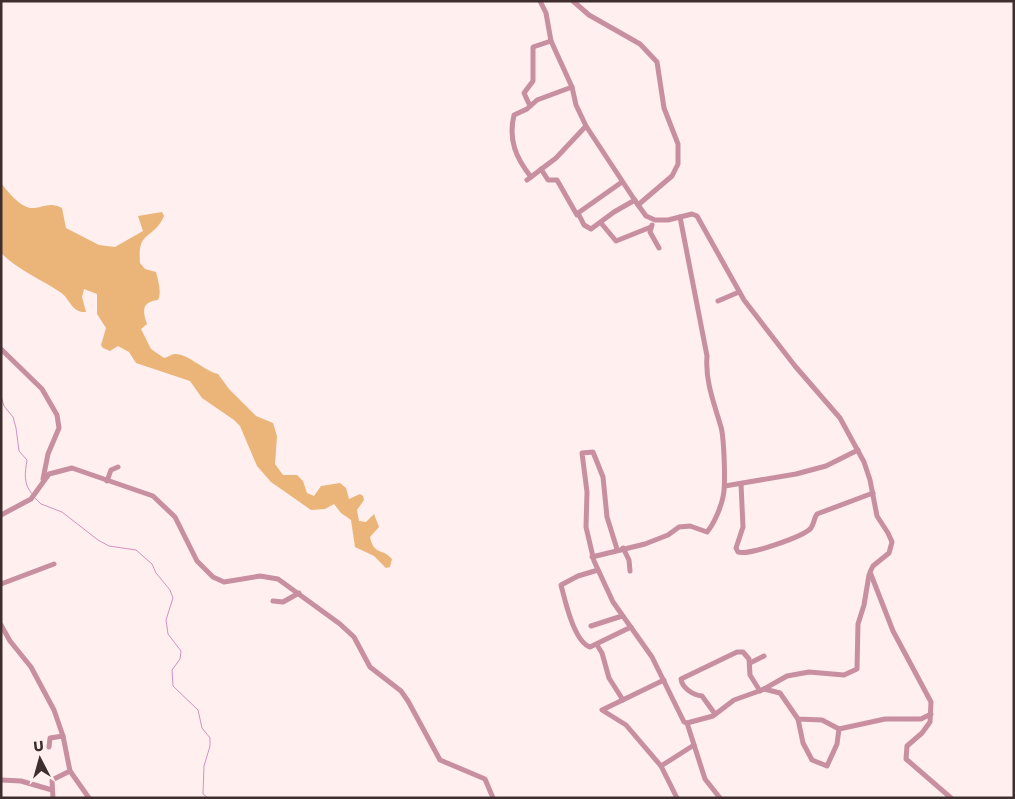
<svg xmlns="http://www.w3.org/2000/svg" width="1015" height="799" viewBox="0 0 1015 799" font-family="'Golos Text',sans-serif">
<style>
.forest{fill:#ebb478}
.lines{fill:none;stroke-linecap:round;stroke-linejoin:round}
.stream{stroke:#d291c1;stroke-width:1}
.street{stroke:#c88fa0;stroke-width:5}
</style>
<rect width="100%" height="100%" fill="#ffefee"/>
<path class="forest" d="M1,183C8,192 20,207 31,208C43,208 50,201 62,208L66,228L99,245L115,247L143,231L138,216L162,212L164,216C153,241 137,229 140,263L145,269L156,272C158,280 162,292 158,300C142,302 142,310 147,324L141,329L151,349L164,358C169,357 171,354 175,354C189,354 204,371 218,374L229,389L256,416L273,423L277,436L275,464L283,475H297L303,481L307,493L314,496L321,486L340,483L346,488L349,499L360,494L363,496L364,500L357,510L359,521L366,522L374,514L379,527L370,537C374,556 383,548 392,559L390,567L386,568L374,556L355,547L351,520L341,513L334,504L325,509L311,510L271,482L257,466L240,426L234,420L202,398L190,381L136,363L129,352L118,346L110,351L103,348L101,345L106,328L97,314V294L84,289L82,297L86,312C71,313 70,298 60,292C40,279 17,269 1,253Z"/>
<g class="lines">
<g class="stream">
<path d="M1,396L4,406L13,417L16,428L19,451L27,460C25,473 23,483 32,494"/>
<path d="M34,497L41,504L62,512L98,540L109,546L136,550L152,564L156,573L170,590L173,598L166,620L168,634L181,651L180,659L172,670L173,686L198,710L202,728L210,738V746L204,766L203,794L208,798"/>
</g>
<g class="street">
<path d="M540,1L546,13L551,41L572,87L576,105L586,126L636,202L646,216L655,220H668L692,214L697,216L744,300L795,366L840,418L864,462L870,480L877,516L888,533L892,542L889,553L873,566L870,572L893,631L931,702L930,722L922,733L907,746L906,759L951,798"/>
<path d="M573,1L589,15L640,44L657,62L664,108L678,144V164L672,176L638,205"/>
<path d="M530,106L524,93L533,81V47L551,41"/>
<path d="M541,169L548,180H557L577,215"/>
<path d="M531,177C516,158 508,140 514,115L527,109L537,100L572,87"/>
<path d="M527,180L556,158L586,126"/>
<path d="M622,182L578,213L584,225L591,229L614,212L635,200"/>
<path d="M601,223L616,241L651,227"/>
<path d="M652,225L650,232L659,248"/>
<path d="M718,301L739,292"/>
<path d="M1,349L42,389L57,415L59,428L48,454L43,479"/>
<path d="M107,481L111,470L118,467"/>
<path d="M741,484L743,527L736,548L738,552C747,556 803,537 811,528C814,524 814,518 817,514L873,493"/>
<path d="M725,486L796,474L826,466L858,450"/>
<path d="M1,515L31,499L49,474L72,468L153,496L175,517L197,561L213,577L224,582L260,576L278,579L340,624L354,637L370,667L401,691L408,701L440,760L485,779L493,798"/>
<path d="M623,548L629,560L630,571"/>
<path d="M617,549L607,517L603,477L593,452L582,453L587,492L586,527L594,561L613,602L652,657L684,722L687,723"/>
<path d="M592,557L645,544L668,535L679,527L690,526L707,532C714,524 721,507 723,497C726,486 724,438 721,427C714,403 705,381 707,356L680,217"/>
<path d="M598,570L578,576L561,585C565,600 574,642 590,647L631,627"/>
<path d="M1,584L54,564"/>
<path d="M273,601L283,602L299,593"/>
<path d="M1,625L10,641L31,667L54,710L63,736L70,771L89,798"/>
<path d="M591,626L622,616"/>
<path d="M597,645L602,653L609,678L623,700"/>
<path d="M750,663L764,656"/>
<path d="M664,680L602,710L626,725L661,766L694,745"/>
<path d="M764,689L780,693L798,719L822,720L839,729L885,719H921L931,714"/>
<path d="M715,714L702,696C693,695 682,688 681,679L737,652H743L749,659L750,675L760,691"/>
<path d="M798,719L803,743L812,760L827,766L837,744L839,729"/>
<path d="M49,747L50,738L63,736"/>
<path d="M661,766L677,798"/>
<path d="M1,780L21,781L52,790"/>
<path d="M53,798L52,780L70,771"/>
<path d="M720,798L705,779L687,723L713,716L734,700L762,690L787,676L809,672L844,675L857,669L858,624L864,605L869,575"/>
</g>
</g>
<rect width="1015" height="799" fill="none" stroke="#3e2f2e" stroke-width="5"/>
<g transform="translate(40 759) rotate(354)" stroke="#ffefee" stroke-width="4" paint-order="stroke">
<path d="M0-4L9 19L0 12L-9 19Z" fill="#3e2f2e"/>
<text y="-8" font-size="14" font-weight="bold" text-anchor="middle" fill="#3e2f2e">U</text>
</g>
</svg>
